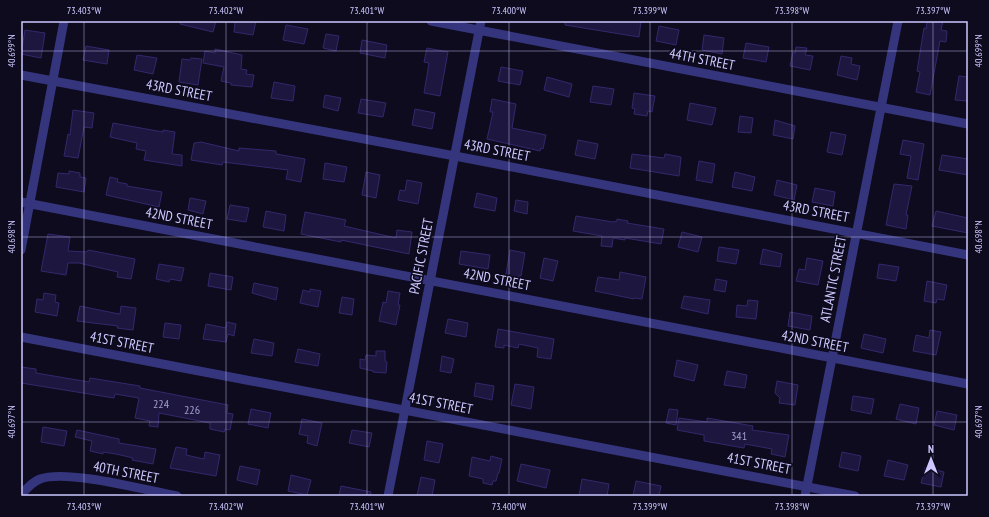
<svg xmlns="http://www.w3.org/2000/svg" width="989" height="517" viewBox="0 0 989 517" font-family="'PT Sans Narrow',sans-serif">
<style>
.building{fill:#1d173f;stroke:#33286c}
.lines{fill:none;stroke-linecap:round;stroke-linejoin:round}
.street{stroke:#35357e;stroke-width:9}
.ticks{fill:none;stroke:#ccc8ff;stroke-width:1;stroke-opacity:0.45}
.labels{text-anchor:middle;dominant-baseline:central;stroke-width:3.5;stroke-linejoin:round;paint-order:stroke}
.number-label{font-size:12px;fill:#a09ccf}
.street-label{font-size:14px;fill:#ccc8ff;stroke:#0e0b1e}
.neatline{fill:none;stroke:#ccc8ff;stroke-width:1.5}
.ticks-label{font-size:10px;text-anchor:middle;fill:#ccc8ff}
</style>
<rect width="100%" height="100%" fill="#0e0b1e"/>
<g class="building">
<path d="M181,21H216L213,32L180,24Z"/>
<path d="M235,21H256L253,35L234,32Z"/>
<path d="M565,21H641L639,37L565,25Z"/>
<path d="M927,21H943L941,30L947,31L946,42L940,41L930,95L916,92L920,72L917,71L924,28L926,29Z"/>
<path d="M286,25L308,29L304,44L283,40Z"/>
<path d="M659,26L679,30L676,45L656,41Z"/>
<path d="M25,30L45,33L41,58L21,54Z"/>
<path d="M326,34L339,36L336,51L323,48Z"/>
<path d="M704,35L724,38L722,54L702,50Z"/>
<path d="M362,40L387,45L385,58L360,53Z"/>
<path d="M746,43L769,47L766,62L743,58Z"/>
<path d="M86,46L109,50L107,64L83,60Z"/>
<path d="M796,47L807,48L805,55L813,56L810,70L790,66L793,52L795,53Z"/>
<path d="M427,48L448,52L440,96L424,93L429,63L424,62Z"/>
<path d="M215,49L242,55L241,69L247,70L246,74L254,75L252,87L231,85V83L221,81L224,67L203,63L205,51L215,53Z"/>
<path d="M137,55L157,58L153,74L134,70Z"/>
<path d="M841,56L852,58L851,64L860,66L857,80L837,75Z"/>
<path d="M191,58L202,59L198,85L179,82L182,59L190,60Z"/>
<path d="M501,67L523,71L520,85L498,81Z"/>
<path d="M959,76L968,77V101L955,100Z"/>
<path d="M547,77L572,84L569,97L544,90Z"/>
<path d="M274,82L295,86L293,101L271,98Z"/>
<path d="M593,86L614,89L611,105L590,102Z"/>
<path d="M634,93L655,96L652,112L648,111L647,116L634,114L635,109L632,108Z"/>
<path d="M325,95L341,98L338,111L323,107Z"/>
<path d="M361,99L386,103L383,117L358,113Z"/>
<path d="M492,99L516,104L512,128L546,135L543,149L541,148L540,151L487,139L493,112H490Z"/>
<path d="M690,103L716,108L712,125L687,120Z"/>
<path d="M415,109L435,113L432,129L412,125Z"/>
<path d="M73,110L94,113L92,128L84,127L78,158L64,156L68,134L70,135Z"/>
<path d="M740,116L753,118L751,133L738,132Z"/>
<path d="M775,120L795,126L793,139L773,135Z"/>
<path d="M113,123L163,132V130L175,132L172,154L182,155V166L144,160L146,151L136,149L137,143L110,137Z"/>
<path d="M831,132L846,135L842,155L827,152Z"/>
<path d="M578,140L598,144L595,159L575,155Z"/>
<path d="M903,140L924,144L918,180L907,178L911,156L900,154Z"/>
<path d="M201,142L239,151V148L276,151V154L305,159L301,182L286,179L288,170L223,162L222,165L191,160L194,143Z"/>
<path d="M632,154L664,158L665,154L681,157L679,176L630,168Z"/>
<path d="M942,155L968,159V175L939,170Z"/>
<path d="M699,161L715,164L712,183L696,180Z"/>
<path d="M325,163L347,167L344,182L323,179Z"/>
<path d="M69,171L80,173V177L86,178L84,192L56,187L58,173L69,174Z"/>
<path d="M366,172L380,175L376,198L362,195Z"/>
<path d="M735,172L755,177L752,191L732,187Z"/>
<path d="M110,177L118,179L117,182L127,184V186L162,192L159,207L106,195Z"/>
<path d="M407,180L422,183L418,204L398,200L400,190L405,191Z"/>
<path d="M777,180L797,185L794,200L774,195Z"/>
<path d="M894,184L912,186L906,215H908L906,229L886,225Z"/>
<path d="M815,188L835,192L833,206L812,202Z"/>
<path d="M477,193L497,198L495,211L474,207Z"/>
<path d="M190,198L206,201L203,214L188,210Z"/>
<path d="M516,200L528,202L527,214L514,211Z"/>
<path d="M230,205L249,208L246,222L227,219Z"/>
<path d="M266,211L286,215L284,231L263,227Z"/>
<path d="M936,211L968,218V233L932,226Z"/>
<path d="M305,212L346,220L344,226L396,238L397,230L412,232L409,254L341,240V242L301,234Z"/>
<path d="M576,216L613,222L617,221V219L628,221L627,223L664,229L661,244L625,238V240L613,238L612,247L601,246L602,236L573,231Z"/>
<path d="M682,232L702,237L698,252L678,247Z"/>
<path d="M48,234L70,237L68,251L87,252L88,250L135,259L131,279L117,277L118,272L79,263H68L66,275L41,271Z"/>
<path d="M719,247L739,250L736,264L717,261Z"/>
<path d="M763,249L782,254L780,267L760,264Z"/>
<path d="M510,250L525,253L521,276H518V280L508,278V274H506Z"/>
<path d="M461,251L490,255L488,269L459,264Z"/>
<path d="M544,258L558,261L553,281L540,278Z"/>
<path d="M807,258L823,261L818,285L796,281L799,269L805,270Z"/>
<path d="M159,264L184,268L181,281L170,279L169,282L156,279Z"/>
<path d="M879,264L899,267L896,281L877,278Z"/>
<path d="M620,272L646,277L642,299L634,298V299L595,291L598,277L619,280Z"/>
<path d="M210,273L233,277L231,290L208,286Z"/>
<path d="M716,279L727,281L725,292L714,290Z"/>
<path d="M927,281L947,285L944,300L937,299L936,303L924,301Z"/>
<path d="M254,283L278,288L276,300L252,293Z"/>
<path d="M310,289L321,291L318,307L300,303L303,290L310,292Z"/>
<path d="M388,291L400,293L398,305H400L396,325L379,321L383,302L386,303Z"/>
<path d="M44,293L56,295L55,302L59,303L57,316L35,312L37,299L43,300Z"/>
<path d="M684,296L710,300L708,314L681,308Z"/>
<path d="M342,297L354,299L352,315L339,313Z"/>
<path d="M748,300L758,301L756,319L736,317L737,305L747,306Z"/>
<path d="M80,306L114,313L120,314L121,306L136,308L133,330L117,328L118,326L77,321Z"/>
<path d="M790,312L812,316L810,330L788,326Z"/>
<path d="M448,319L468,323L466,337L445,333Z"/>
<path d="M227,322L236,324L234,336L228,334L226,342L203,339L206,324L226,328Z"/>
<path d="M165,323L181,325L179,339L163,337Z"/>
<path d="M498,329L554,339L551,359L537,357L538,348L519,344L518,348L504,345V348L495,347Z"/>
<path d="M930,330L941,332L936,355L913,351L916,335L929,338Z"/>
<path d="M864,334L886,339L883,353L861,348Z"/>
<path d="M254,339L274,343L272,356L251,353Z"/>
<path d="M298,349L320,354L318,366L295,362Z"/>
<path d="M376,351H385V361L387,362L386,373L373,372V371L360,368V359L365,360L366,355L376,356Z"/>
<path d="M442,356L454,359L451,373L440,371Z"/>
<path d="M677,360L698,365L694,381L674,376Z"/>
<path d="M21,367L36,369V373L89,382L90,378L140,386V388L228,405L227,413L233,414L230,430L225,429L224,432L210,429V423L159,413L158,427L149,426L150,421L135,418L139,398L115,394L114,398L21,383Z"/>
<path d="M727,371L747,375L745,388L724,385Z"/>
<path d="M777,381L798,385L795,405L779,403L780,398L775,393Z"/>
<path d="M476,383L494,386L492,400L474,396Z"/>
<path d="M515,384L534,387L531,409L511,405Z"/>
<path d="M853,396L874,399L871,414L851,410Z"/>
<path d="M900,404L919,408L916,424L896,419Z"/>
<path d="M251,409L271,413L268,428L248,424Z"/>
<path d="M669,409L678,410L676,425L666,423Z"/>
<path d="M937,411L957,415L954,430L934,425Z"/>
<path d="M679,418L707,422V418L753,426L752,430L789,435L785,457L771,454L772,449L745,444L744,448L704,441V435L677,430Z"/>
<path d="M302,419L322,423L317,446L307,443L308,436L299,434Z"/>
<path d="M43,427L67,431L64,446L41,442Z"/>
<path d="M77,430L119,439V443L156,449L153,464L132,460L133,458L116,454L103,452V454L90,451L92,441L75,437Z"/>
<path d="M352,430L372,433L369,447L349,443Z"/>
<path d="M427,441L443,444L439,463L424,460Z"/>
<path d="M176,447L187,449L186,455L204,459L205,452L220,455L216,476L170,468Z"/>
<path d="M842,452L861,456L858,471L839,467Z"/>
<path d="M491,456L502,459L499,473H498L496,481H493L492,485L483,483V479L469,476L472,457L490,461Z"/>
<path d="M888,460L908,465L904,480L884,476Z"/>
<path d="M521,464L550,470L546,488L517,481Z"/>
<path d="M240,466L260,470L257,485L237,480Z"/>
<path d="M925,467L944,472L941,487L921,483Z"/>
<path d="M291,475L311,480L307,495L288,491Z"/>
<path d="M421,477L435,480L432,496H417Z"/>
<path d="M582,479L609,484L607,496H579Z"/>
<path d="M636,481L661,486L659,496H633Z"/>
<path d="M341,486L371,492L370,496H339Z"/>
</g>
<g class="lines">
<g class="street">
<path d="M431,21L968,124"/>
<path d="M21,75L455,156L968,255"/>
<path d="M21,202L968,384"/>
<path d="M21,250L64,21"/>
<path d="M21,337L855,496"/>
<path d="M21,495C26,489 32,482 40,479C67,469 145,490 177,496"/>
<path d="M388,496L481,21"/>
<path d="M805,496L898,21"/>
</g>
</g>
<path class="ticks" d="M84,21V496M226,21V496M367,21V496M509,21V496M650,21V496M792,21V496M933,21V496M21,51H968M21,237H968M21,422H968"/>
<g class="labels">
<g class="number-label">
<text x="161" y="403">224</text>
<text x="192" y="409">226</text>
<text x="739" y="435">341</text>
</g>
<g class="street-label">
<text transform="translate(702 59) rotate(11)">44TH STREET</text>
<text transform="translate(179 90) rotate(11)">43RD STREET</text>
<text transform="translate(497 150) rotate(11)">43RD STREET</text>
<text transform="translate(816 211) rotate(11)">43RD STREET</text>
<text transform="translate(179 218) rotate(11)">42ND STREET</text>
<text transform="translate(421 256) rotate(-79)">PACIFIC STREET</text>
<text transform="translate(497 279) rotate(11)">42ND STREET</text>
<text transform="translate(833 279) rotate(-79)">ATLANTIC STREET</text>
<text transform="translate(815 341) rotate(11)">42ND STREET</text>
<text transform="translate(122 342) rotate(11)">41ST STREET</text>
<text transform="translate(441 403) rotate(11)">41ST STREET</text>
<text transform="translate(759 463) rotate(11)">41ST STREET</text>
<text transform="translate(126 472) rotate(11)">40TH STREET</text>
</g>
</g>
<rect width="989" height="517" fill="none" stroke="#0e0b1e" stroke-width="44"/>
<g transform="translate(931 459)" stroke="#0e0b1e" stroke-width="3" paint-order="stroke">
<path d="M0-3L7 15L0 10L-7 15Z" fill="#ccc8ff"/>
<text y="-6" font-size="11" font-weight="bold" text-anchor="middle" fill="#ccc8ff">N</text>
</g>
<rect x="22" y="22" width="945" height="473" class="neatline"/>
<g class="ticks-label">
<text x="84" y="14">73.403°W</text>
<text x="226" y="14">73.402°W</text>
<text x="367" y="14">73.401°W</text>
<text x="509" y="14">73.400°W</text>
<text x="650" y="14">73.399°W</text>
<text x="792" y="14">73.398°W</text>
<text x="933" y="14">73.397°W</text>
<text transform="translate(11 51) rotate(-90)" y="4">40.699°N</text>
<text transform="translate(978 51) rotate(-90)" y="4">40.699°N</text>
<text transform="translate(11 237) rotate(-90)" y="4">40.698°N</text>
<text transform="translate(978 237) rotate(-90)" y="4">40.698°N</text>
<text transform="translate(11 422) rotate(-90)" y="4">40.697°N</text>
<text transform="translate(978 422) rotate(-90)" y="4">40.697°N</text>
<text x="84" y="510">73.403°W</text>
<text x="226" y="510">73.402°W</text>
<text x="367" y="510">73.401°W</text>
<text x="509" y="510">73.400°W</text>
<text x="650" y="510">73.399°W</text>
<text x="792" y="510">73.398°W</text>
<text x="933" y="510">73.397°W</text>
</g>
</svg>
